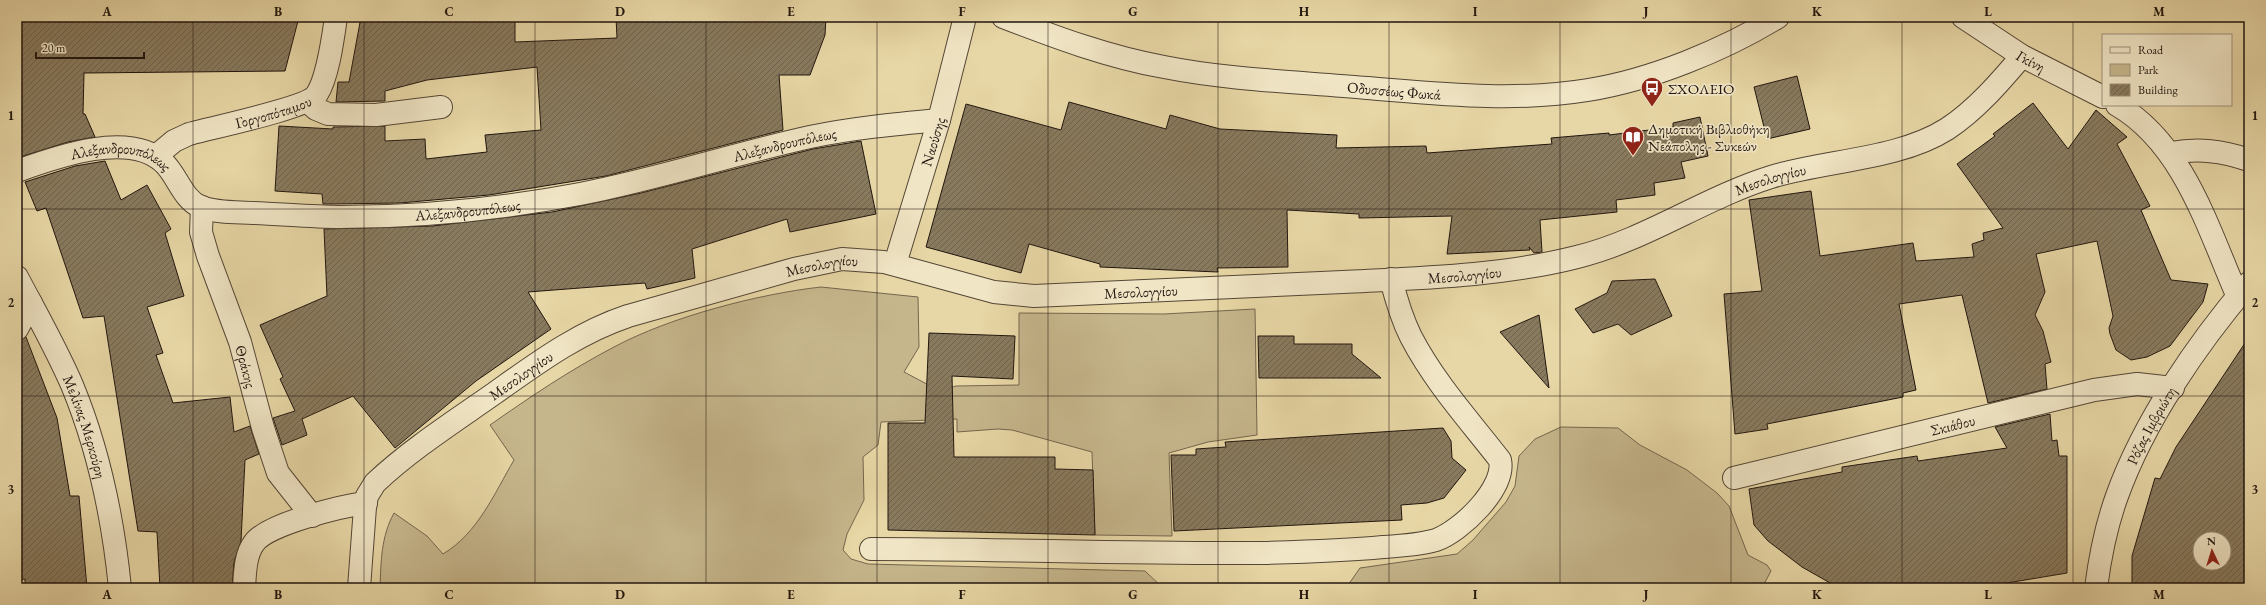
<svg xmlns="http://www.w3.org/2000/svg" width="2266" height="605" viewBox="0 0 2266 605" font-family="'EB Garamond',serif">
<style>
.green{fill:#c6b68c;stroke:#74664e}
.building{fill:url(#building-hatch);stroke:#21160f;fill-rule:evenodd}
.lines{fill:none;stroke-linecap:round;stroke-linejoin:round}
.minor-casing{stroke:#534635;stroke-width:24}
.minor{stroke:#f0e5c5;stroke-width:22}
.grid{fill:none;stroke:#21160f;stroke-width:1;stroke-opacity:0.55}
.labels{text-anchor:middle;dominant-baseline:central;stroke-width:3.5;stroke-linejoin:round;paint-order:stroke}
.street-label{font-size:15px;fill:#21160f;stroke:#f0e5c5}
.poi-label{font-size:15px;fill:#21160f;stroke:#f0e5c5;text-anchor:start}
.neatline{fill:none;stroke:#21160f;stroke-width:1.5}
.grid-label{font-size:13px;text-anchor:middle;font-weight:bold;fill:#21160f}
</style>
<defs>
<pattern id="building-hatch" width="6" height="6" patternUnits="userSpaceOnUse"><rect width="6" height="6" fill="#887a5e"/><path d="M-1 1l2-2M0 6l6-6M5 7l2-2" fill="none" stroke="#6f634c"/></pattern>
</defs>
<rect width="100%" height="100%" fill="#e8d7a6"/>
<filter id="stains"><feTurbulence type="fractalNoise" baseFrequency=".005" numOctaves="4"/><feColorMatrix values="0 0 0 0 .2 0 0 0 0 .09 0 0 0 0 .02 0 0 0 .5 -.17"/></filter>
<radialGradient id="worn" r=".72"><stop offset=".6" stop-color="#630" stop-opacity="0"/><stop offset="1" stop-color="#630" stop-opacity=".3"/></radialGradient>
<g class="green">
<path d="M821,287L918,297L919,347L904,372L940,391L956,386L1019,385V313L1164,314L1255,309L1257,435L1208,442L1169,453L1172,536L1095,535L1092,452L1012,430L998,429L957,432V419L881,422L878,445L863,457L864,500L847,534L843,550L851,559L868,564L1145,571L1163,588H380C381,561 381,537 394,513L427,536L443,554C478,533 494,494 514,460L490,425C530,397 570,370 614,347C670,317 758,294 821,287Z"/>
<path d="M1561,427L1618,428L1640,445L1687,470L1717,493L1729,506L1748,555L1767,565L1771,571L1762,588H1346L1360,568L1457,554L1473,540L1506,502L1515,486L1519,456L1535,439Z"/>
</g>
<g class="building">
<path d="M17,17H299L285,71L84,73L83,114H85L95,137L68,142L17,158Z"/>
<path d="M361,17L515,18V42L617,38L616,17H826L825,35L810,75H779L783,130L606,176L489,195L400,203L329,204H323L322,194L275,191L279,126L333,129V127L385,126V141L425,139L426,159L487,152L485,135L541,130L537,67L427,80L385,91V101L336,102L338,82H349Z"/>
<path d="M1797,76L1810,129L1767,139L1754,87Z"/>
<path d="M1069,102L1166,129L1170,115L1220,129L1337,135L1336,148L1426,146L1427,153L1552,144L1551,138L1609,133V135L1673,127V123L1700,117L1708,156L1681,162L1685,178L1654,183L1655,195L1616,200L1617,212L1540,220L1542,252L1534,253L1529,247L1530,250L1447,254L1452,216L1359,218V214L1287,210L1288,267L1217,268L1218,272L1100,267V264L1029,244L1021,273L926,247L966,104L1061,130Z"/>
<path d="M2033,103L2068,149L2096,110L2127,137L2117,144L2150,206L2141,210L2171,280L2208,284L2203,302L2170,346L2147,357L2131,360L2116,350L2110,334L2109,328L2113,316L2097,241L2036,254L2045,292L2035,315L2043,331L2051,362L2045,364L2047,389L1988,403L1962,295L1899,304L1916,390L1903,393V397L1767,424L1768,429L1735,434L1724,294L1762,291L1749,200L1811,191L1820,256L1913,243L1916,261L1974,257L1972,244L1984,240L1983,233L2003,228L1957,164L1995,136L1993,134Z"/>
<path d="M861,141L876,214L790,232L787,219L692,249L695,278L647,289L645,283L528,292L551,329L476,381L395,448L353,396L302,419L307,435L282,445L273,418L295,411L280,379L283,377L260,325L327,296L324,229L432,226L552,212L641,193L813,149Z"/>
<path d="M105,161L121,200L147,185L171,229L165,233L184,296L147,307L163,353L156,355L173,403L230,397L234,432L250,426L259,454L245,460L241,541L234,562L232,588H160L157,532L138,531L104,316L83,318L46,208L37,211L25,182L75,166Z"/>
<path d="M1655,279L1672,316L1631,335L1618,324L1593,333L1575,309L1607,293L1612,281Z"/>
<path d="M1539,315L1549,388L1500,332Z"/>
<path d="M929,333L1015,336L1013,379L952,376L954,457H1055V469L1093,470L1095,535L888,530V423H925Z"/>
<path d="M1258,336H1294V344H1352V354L1381,378H1259Z"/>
<path d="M26,337L57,418L70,496H79L87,588H25V579L17,580V341Z"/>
<path d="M2249,337V588H2132V556L2155,478L2160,479L2176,447ZM2200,539H2224V563H2200Z"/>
<path d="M2050,414L2052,441L2057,440L2059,456H2067V573L1977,588H1839L1802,567L1768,541L1754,525L1749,489L1842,472V467L1917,456L1918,461L2007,448L1995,427Z"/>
<path d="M1443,428L1451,441L1452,458L1466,470L1444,498L1427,503L1401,505L1402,520L1174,531L1171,455H1196V449L1226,447L1225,442Z"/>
</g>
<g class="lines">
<g class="minor-casing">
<g id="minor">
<path id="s1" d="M1003,17C1055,37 1108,57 1164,67C1229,80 1301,82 1367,88C1441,94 1514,102 1588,90C1651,80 1724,50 1778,17"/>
<path id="s2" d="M1963,17L2022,56L2103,97"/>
<path d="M308,102L316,109L328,114L376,115L441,107"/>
<path d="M2117,105C2184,144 2208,229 2238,297"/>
<path d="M2171,153C2199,148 2222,151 2249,160"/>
<path id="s3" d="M156,156L174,141L189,134C210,128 308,108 317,94C328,77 333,38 336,17"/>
<path id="s4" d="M17,171C56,157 130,130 164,163C177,175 183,200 201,207C217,213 237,212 253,213C282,214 311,217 340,217C421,217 500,209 580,194C658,179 733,154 810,137C853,128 896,124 939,120"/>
<path id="s5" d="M202,207L201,232L208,256L240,342L263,428L278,473L312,516"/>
<path id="s6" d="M895,264L939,120L965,17"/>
<path id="s7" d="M17,277C36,313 56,348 72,385C99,450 113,518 120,588"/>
<path d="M17,329L31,303"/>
<path id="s8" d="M1734,478L2094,390L2137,384L2173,388"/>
<path d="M871,549C1001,549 1131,554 1261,553C1301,552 1342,551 1383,547C1400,546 1419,545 1436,540C1461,531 1506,488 1500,460C1469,420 1435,383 1411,337C1402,319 1396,299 1391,279"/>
<path d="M244,588C245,574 245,555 254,543C267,524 342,506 366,503"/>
<path id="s9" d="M359,588L365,507L367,496L375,483C410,450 452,423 492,395C536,364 577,333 628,316L794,269L842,259L884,262L994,292L1034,296C1137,291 1240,287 1343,282C1421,278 1502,276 1577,257C1646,240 1704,198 1771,177C1826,160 1898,160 1947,129C1976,110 2000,82 2022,56"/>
<path id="s10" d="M2096,588C2100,557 2106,526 2117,496C2144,421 2197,344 2249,283"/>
</g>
</g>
<use href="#minor" class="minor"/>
</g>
<path class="grid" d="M193,17V588M364,17V588M535,17V588M706,17V588M877,17V588M1048,17V588M1218,17V588M1389,17V588M1560,17V588M1731,17V588M1902,17V588M2073,17V588M17,209H2249M17,396H2249"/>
<defs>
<g id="bus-pin" transform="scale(1.15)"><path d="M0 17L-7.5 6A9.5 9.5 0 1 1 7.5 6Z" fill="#8f2418" stroke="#f0e5c5"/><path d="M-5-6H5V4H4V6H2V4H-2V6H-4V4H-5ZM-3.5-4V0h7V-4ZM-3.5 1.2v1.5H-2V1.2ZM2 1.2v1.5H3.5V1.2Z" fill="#fff"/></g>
<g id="library-pin" transform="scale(1.15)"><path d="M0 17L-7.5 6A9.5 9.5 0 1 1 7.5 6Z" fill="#8f2418" stroke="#f0e5c5"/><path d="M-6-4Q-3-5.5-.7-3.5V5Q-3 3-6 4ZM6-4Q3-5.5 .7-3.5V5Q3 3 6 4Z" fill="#fff"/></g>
</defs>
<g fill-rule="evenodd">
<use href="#bus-pin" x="1652" y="88"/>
<use href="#library-pin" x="1633" y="137"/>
</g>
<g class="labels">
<g class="street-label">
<text stroke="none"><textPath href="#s2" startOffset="81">Γκίνη</textPath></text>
<text stroke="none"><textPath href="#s1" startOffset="400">Οδυσσέως Φωκά</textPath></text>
<text stroke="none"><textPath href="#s3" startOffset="127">Γοργοπόταμου</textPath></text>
<text stroke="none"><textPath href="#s6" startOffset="128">Ναούσης</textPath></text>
<text stroke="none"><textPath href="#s4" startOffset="804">Αλεξανδρουπόλεως</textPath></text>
<text stroke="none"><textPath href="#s4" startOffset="109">Αλεξανδρουπόλεως</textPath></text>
<text stroke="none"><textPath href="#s9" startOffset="1584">Μεσολογγίου</textPath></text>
<text stroke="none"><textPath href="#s4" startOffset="480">Αλεξανδρουπόλεως</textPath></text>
<text stroke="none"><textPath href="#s9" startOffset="613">Μεσολογγίου</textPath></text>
<text stroke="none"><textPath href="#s9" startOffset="1261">Μεσολογγίου</textPath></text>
<text stroke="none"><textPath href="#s9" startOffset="937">Μεσολογγίου</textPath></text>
<text stroke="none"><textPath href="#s5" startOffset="167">Θράκης</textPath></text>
<text stroke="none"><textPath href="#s9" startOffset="289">Μεσολογγίου</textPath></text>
<text stroke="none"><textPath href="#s8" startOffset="225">Σκιάθου</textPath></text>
<text stroke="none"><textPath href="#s10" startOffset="173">Ρόζας Ιμβριώτη</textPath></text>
<text stroke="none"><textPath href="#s7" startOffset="165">Μελίνας Μερκούρη</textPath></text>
</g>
<g class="poi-label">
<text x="1668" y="88">ΣΧΟΛΕΙΟ</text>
<text x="1648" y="128">Δημοτική Βιβλιοθήκη<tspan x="1648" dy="17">Νεάπολης - Συκεών</tspan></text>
</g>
</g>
<rect width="2266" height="605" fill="none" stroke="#e8d7a6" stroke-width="44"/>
<rect x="2102" y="34" width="130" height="72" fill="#f0e5c5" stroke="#9d927c"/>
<rect x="2110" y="47" width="20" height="6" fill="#f0e5c5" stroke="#9d927c"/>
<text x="2138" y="54" font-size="12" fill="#21160f">Road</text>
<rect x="2110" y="64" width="20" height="12" fill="#c6b68c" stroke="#9d927c"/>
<text x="2138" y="74" font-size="12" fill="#21160f">Park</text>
<rect x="2110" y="84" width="20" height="12" fill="url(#building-hatch)" stroke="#9d927c"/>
<text x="2138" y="94" font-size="12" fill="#21160f">Building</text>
<g transform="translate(2212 551) rotate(356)"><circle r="19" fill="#f0e5c5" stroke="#9d927c"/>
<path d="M0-3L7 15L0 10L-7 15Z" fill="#8f2418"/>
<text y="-6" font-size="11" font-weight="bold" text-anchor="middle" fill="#21160f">N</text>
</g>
<path d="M36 52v6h108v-6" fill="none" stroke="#21160f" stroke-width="2"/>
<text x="42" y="52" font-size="12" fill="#21160f" stroke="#f0e5c5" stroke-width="3" paint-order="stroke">20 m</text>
<rect x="22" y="22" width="2222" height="561" class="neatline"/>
<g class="grid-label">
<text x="107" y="16">A</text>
<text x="278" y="16">B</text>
<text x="449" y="16">C</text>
<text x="620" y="16">D</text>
<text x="791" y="16">E</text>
<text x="962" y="16">F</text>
<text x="1133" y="16">G</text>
<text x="1304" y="16">H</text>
<text x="1475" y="16">I</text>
<text x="1646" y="16">J</text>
<text x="1817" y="16">K</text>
<text x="1988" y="16">L</text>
<text x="2159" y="16">M</text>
<text x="11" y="120">1</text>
<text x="2255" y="120">1</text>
<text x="11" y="307">2</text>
<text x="2255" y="307">2</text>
<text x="11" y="494">3</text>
<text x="2255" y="494">3</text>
<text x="107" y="599">A</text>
<text x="278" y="599">B</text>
<text x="449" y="599">C</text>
<text x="620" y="599">D</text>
<text x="791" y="599">E</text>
<text x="962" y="599">F</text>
<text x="1133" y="599">G</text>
<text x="1304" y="599">H</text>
<text x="1475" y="599">I</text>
<text x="1646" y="599">J</text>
<text x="1817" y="599">K</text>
<text x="1988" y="599">L</text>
<text x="2159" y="599">M</text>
</g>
<rect width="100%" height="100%" filter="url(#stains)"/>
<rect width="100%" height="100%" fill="url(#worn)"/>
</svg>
